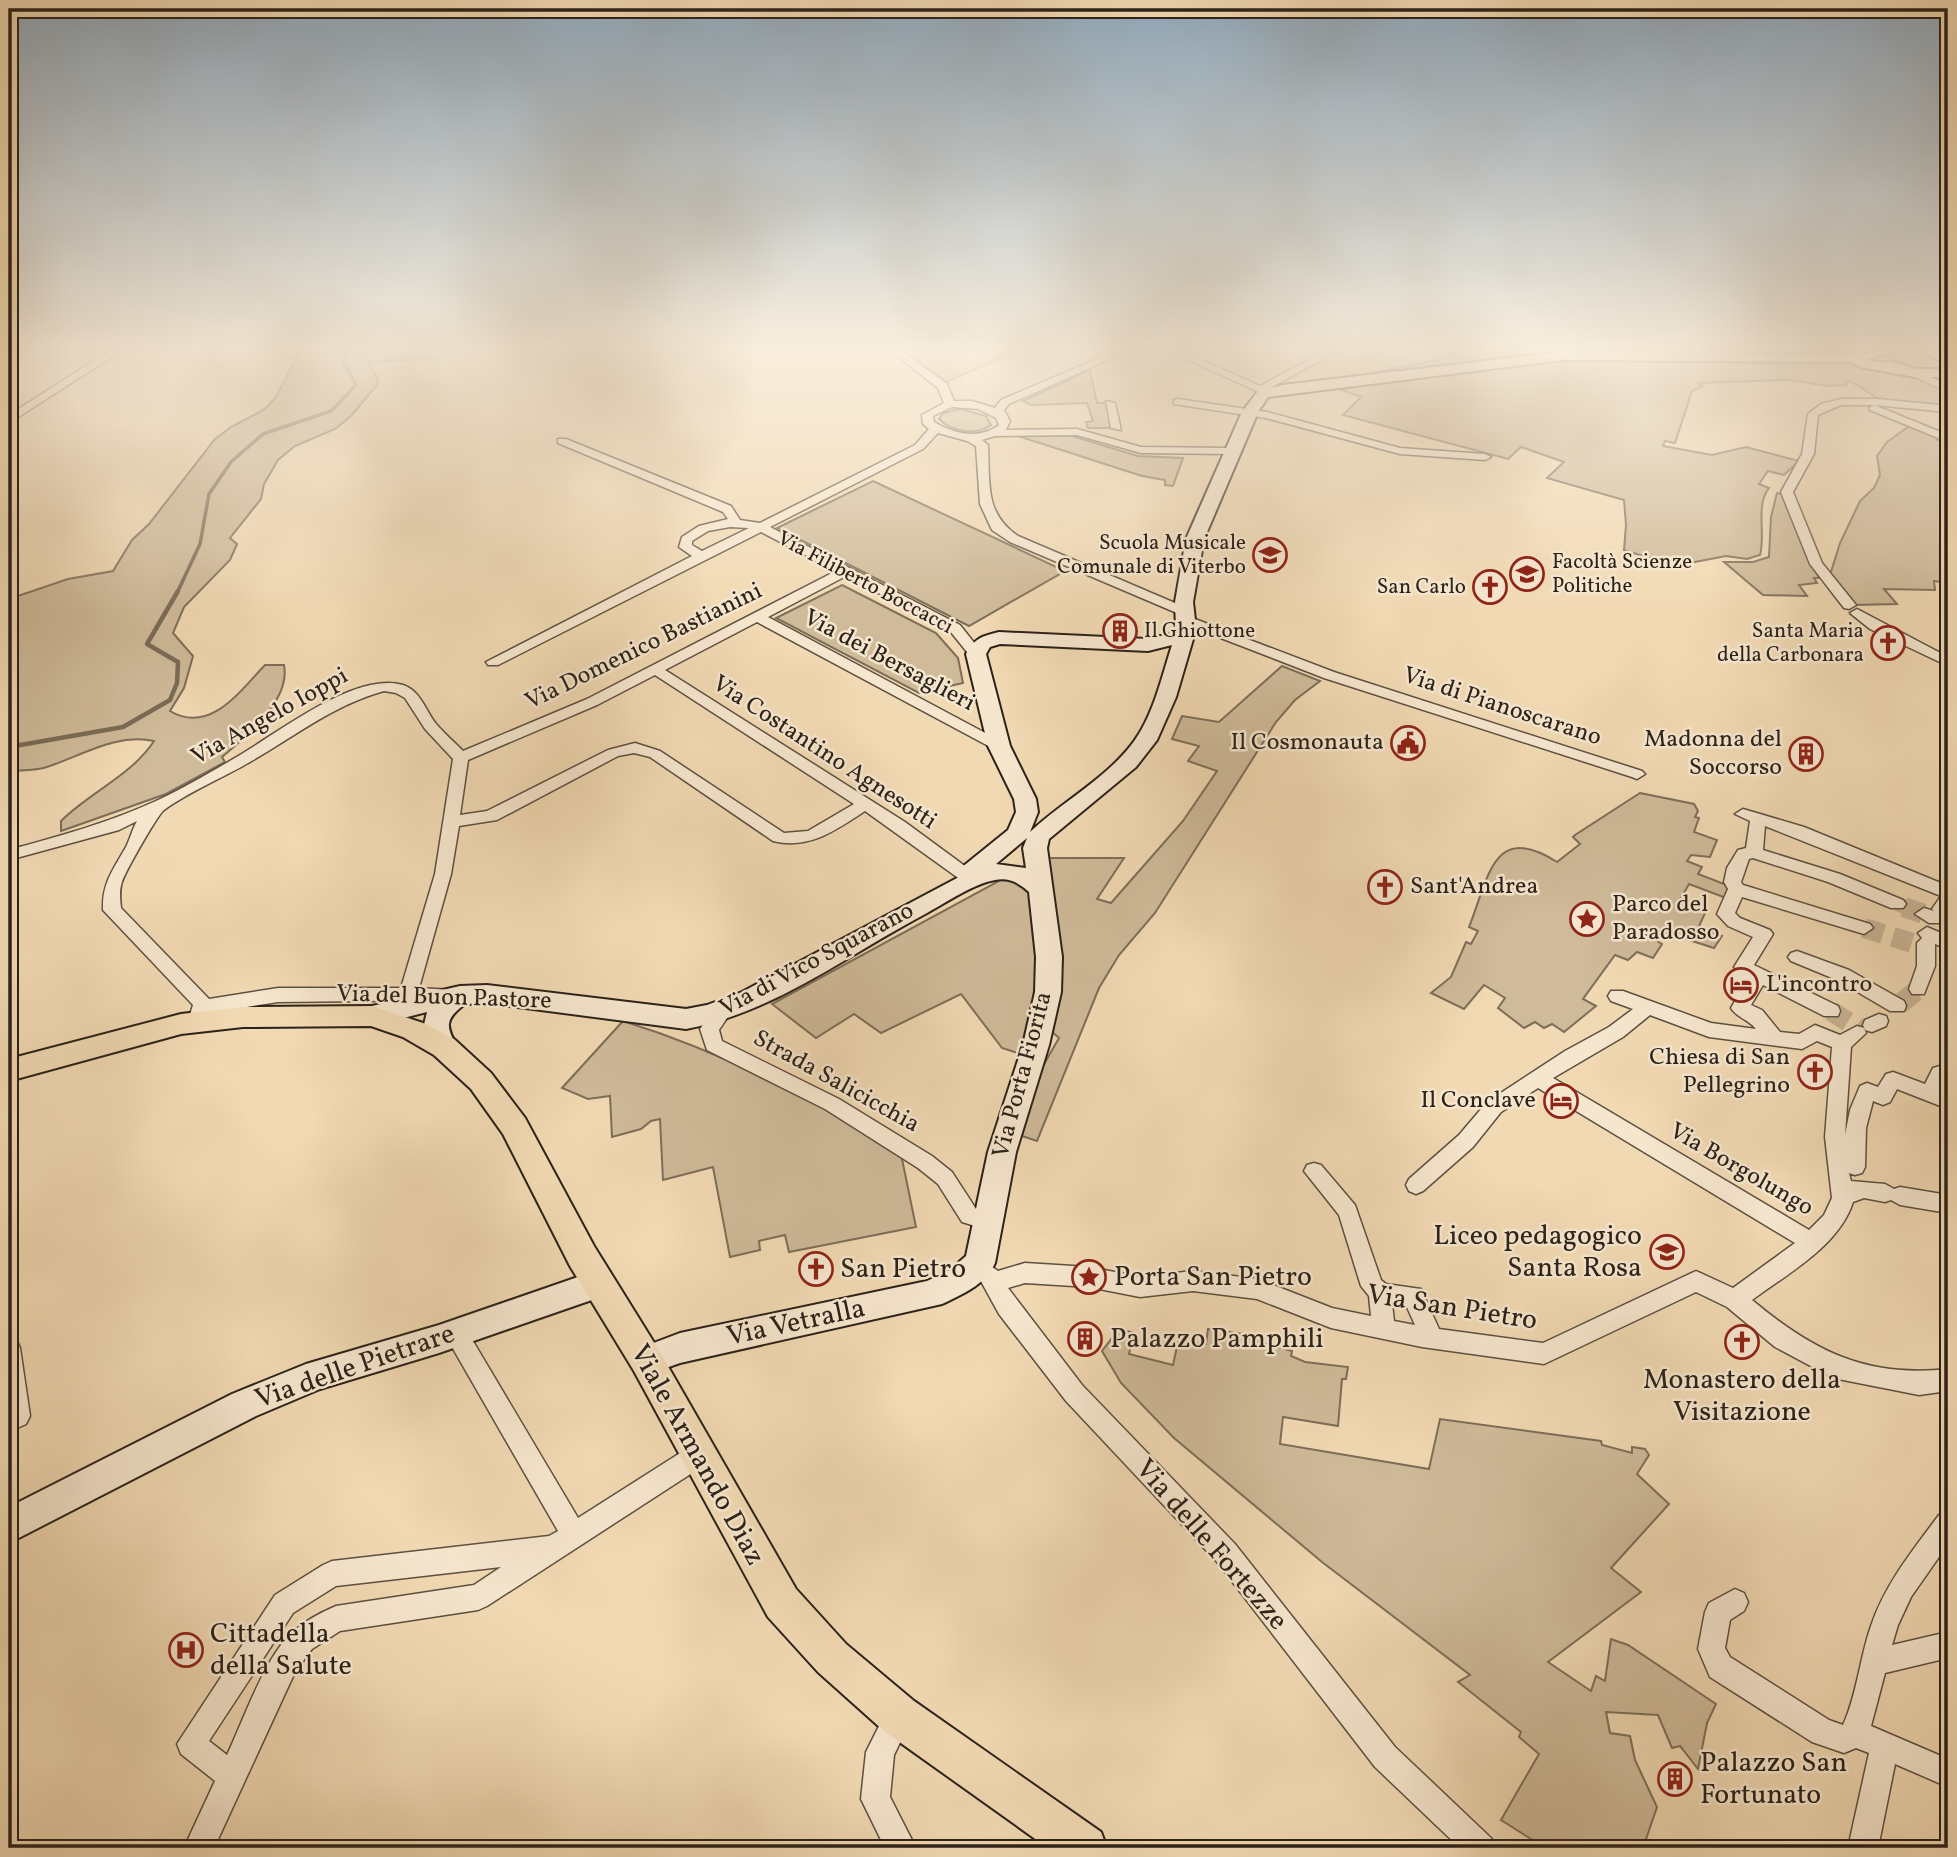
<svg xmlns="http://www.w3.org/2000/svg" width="1957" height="1857" viewBox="0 0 1957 1857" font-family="Vollkorn,serif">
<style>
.green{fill:#cfba99;stroke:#7d6e59;stroke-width:2}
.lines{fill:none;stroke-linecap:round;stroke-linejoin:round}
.stream-far1{stroke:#7a6b56;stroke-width:3.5}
.stream{stroke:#7a6b56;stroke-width:4.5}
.street-tunnel-far1{stroke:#c9b494;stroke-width:15;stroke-dasharray:15 8;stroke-linecap:butt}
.street-tunnel{stroke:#c9b494;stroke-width:20;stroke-dasharray:20 10;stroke-linecap:butt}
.street-casing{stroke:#5c5040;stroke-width:3}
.secondary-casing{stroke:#2b2219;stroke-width:4}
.primary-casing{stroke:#2b2219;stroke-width:4}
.street{fill:#f6e6ce;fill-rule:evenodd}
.secondary{fill:#f6e6ce;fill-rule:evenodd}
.primary{fill:#f1d9b3;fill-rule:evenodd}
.labels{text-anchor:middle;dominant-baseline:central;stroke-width:5;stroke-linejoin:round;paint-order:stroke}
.far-poi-label{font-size:21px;fill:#2b2219;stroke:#f6e6ce;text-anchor:end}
.far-street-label{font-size:21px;fill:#2b2219;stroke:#f6e6ce}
.street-label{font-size:24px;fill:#2b2219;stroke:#f6e6ce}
.poi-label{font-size:24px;fill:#2b2219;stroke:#f6e6ce;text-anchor:end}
.near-poi-label{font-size:28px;fill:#2b2219;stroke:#f6e6ce;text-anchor:start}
.near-street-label{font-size:28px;fill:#2b2219;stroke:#f6e6ce}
</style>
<rect width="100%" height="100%" fill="#f1d9b3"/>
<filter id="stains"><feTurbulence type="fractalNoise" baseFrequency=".00286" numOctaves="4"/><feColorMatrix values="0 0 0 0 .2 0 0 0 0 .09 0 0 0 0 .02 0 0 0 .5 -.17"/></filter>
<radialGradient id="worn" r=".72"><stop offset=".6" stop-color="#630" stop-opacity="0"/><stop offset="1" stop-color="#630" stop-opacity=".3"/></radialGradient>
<g class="green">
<path d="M300,351H444L445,354L440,359L368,362L378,379L377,385L351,416L335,429L295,446L278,460L264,484L261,499L230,538L237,544L230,560L184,607L173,633L193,656L184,688L170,711C210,735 240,691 265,665H284C291,700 246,737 222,757L225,762L166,794L61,831V821C90,792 131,776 154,741C116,733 83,755 47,767C36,771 21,770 9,771V599L68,579L113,571L132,540L149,524L215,439L231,427L265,409L276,397Z"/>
<path d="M905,351H1016L946,382Z"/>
<path d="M1455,351H1583L1503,357L1357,376L1456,356L1450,353Z"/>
<path d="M1914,352L1939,359L1945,368C1929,374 1902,371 1892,357L1898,353Z"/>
<path d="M1605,359L1861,366L1915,376L1948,393V406C1926,406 1901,408 1880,399C1866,393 1860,383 1845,381L1846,385L1828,386L1790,380L1699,383L1703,386L1692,391L1675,443L1665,441L1663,446L1712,455L1746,447L1799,461L1784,475L1768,471L1759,484L1769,488C1755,505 1766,535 1760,555L1747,559L1726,556L1674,566L1624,550L1626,525L1624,500L1547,478L1564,462L1521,447L1508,459L1343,415L1361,397L1339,389L1537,363Z"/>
<path d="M1090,370L1097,403H1106L1112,426L1109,428H1088L1086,422L1093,421L1087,403L1031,405L1023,401Z"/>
<path d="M961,409L986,416L991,425C976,436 952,432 939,419L943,413Z"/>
<path d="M1911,425L1943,438L1937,440L1948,446V583L1934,581L1935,590L1884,589L1897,604L1853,605L1829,578L1840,543L1860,501L1874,488L1880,475L1877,456L1887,442Z"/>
<path d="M1018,436H1072L1138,456L1183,458L1173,486L1165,485V480L1142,476Z"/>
<path d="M873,481L1065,571L969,626L777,528Z"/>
<path d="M1777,493L1783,494L1819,578H1814L1817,583L1799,585L1807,596L1763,595L1724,562H1753L1769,557L1771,517Z"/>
<path d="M842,585L936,633L958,658L963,683L919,693L776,618Z"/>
<path d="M1282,666L1320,681L1295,700L1276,722L1155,913L1119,955L1099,988L1037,1141L1022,1136L1039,1073L1059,1038L1051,1031C1070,959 1055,928 1048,858H1124L1097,899L1111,903L1183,821L1217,771L1188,761L1199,746L1172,739L1182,716L1219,722Z"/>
<path d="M1640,793L1694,804L1698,811L1695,817L1699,818L1694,832L1717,840L1710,857L1691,855L1687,861L1702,867L1698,874L1732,887L1726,898L1689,884L1680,900L1706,911L1699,926L1722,936L1714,948L1648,927L1645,934L1662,944L1653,958L1637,952L1628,960L1615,955L1583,999L1596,1006L1564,1032L1552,1024L1544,1028L1535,1022L1524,1028L1498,1008L1505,998L1484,985L1464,1009L1431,993L1451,977L1466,942L1471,944L1478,931L1469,927C1489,877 1493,821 1557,862L1580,844L1573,837L1575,835Z"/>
<path d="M1006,877L1031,888L1041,957L1024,1055L1002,1048L961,994L881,1033L854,1014L816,1038L772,1004Z"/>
<path d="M623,1021C723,1052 813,1098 901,1154L916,1227L789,1252L785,1235L759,1241L760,1250L730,1257L713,1167L663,1180L660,1119L651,1121L641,1129L612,1137L610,1096L588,1099L562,1088Z"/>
<path d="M1119,1329L1134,1333L1129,1354L1173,1365L1178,1342L1206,1344L1208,1329L1249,1335L1250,1339L1292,1351L1291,1356L1305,1362L1348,1367L1346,1379H1342L1338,1426L1283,1417L1280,1444L1429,1469L1440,1419L1601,1441L1602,1445L1632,1453V1447L1645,1449L1649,1455L1637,1474L1669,1504L1611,1568L1641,1592L1548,1662L1591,1691L1596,1676L1605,1681L1611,1639L1628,1645L1716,1704L1707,1723L1698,1769L1680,1746L1672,1748L1658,1715L1606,1712L1610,1733L1630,1736L1635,1760L1657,1807L1643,1848H1545L1501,1820L1539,1754L1519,1737L1521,1732L1458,1682L1470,1675L1322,1562L1174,1438L1121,1383L1102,1351Z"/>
</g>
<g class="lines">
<path class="stream-far1" d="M177,593L200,544L209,494L231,462L263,434L331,411L356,385L343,362L345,351"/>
<path class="stream" d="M9,747L123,727L170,700L177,683L178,662L147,644L178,591"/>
<path class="street-tunnel-far1" d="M1897,904L1909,908"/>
<g class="street-tunnel">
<path d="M1904,907L1924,914"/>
<path d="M1864,928L1922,946"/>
<path d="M1900,1004L1918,989"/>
<path d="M1831,1011L1861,1030"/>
</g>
<g class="street-casing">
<g id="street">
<path d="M109,351H121L9,423V415Z"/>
<path d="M891,351H902L947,384L954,401H972L995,408L1001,400L1115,351H1128L1009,404L1004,410L1010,421L1006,430L1077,429L1141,447L1230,448L1236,451L1230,454L1141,453L1077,435L995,436L982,440L988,445C990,483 984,513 1018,536L1189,609L1191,612L1184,616L1010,542L992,530L980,504L976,446L967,441L938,433L923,449L770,527L960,625L983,654L981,657H971L950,631L846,576L768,617L1004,743L1007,746L1004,749H994L757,622L665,670L905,822L973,872L975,876L973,880H961L865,811C836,830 809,850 773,841L650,757L634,753L618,756L497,820L459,826L451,874L419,988L453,990L456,995L453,1000L278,1002L209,1013L204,1026H190L188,1021L193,1005L103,910C102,883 113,870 126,847C130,839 132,830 137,821L119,830L9,860V850C59,836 108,823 156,801C184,788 213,771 240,755C279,732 356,671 403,685C421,691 426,712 437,725C445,734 455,743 463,751L587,699L836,571L761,532L498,665H488L486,662L692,556L679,547L682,537L699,526L728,519L723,512L558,443V439H566L731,506L740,520L760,523L915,445L929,429L923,424L922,415L944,403L938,388ZM952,407L978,409L996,418L999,425C979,440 954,434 934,422L933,416ZM730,527L749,528L702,551L692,545V541L708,531ZM655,675L854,804L808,831L784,833L660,751L635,743L608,750L487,811L460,815L468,760L597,705ZM384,691L396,693L405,698L425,729L453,759L435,874L401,988H278L209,999L121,908C120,899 119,890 122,882C125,872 158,814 164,810C185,794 224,777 248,763C294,737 333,705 384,691Z"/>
<path d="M1168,351H1181L1260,386L1325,351H1338L1261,393Z"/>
<path d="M1915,370L1948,385V392L1911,375L1910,373Z"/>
<path d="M1178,399L1267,412L1400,448L1485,454L1491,457L1485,460L1400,454L1266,418L1174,404V400Z"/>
<path d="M1841,399H1878L1948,406V412L1874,405L1948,435V442L1870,410L1869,408L1874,405H1841L1818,415L1814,454L1793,492L1822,563L1856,605L1849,609L1844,608L1810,564L1781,492L1802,454L1808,414L1821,404Z"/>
<path d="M1106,401L1115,403L1121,430L1111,428Z"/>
<path d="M1857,609L1948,657V666L1870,629L1850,613Z"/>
<path d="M1187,616L1334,672L1642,771L1645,774L1637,779L1632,777L1324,678L1182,623L1180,620Z"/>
<path d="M1743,809L1804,827L1948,886V912L1941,915L1944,919L1941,923H1929L1915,914L1924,908L1934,911L1932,909L1941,896L1765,826L1763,850L1840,874L1903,900L1906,904L1903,908H1891L1828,882L1753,858L1749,859L1741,882L1743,885L1870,924L1873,928L1864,934L1742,897L1735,913L1740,918L1770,930L1773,934L1754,965L1838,1006L1840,1011L1838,1016H1824L1763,985L1751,1005L1762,1010L1780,1032L1799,1034L1815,1025L1840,1035L1857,1026L1864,1028L1866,1033L1851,1047L1845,1135L1850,1110L1860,1086L1867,1083L1878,1087L1886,1074L1893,1072L1925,1084L1933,1068L1940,1066L1948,1068V1083H1945L1942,1090L1948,1093V1109L1897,1089L1890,1102L1883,1105L1873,1101L1866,1128L1865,1167L1862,1173L1855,1175L1849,1173L1851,1181L1885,1184L1894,1189L1900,1187L1948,1195V1213L1900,1205L1891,1200L1885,1202L1864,1198L1853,1202C1839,1246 1787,1274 1752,1300C1813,1351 1866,1378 1948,1369V1391L1919,1395L1833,1378L1775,1347L1727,1307L1696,1292L1544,1364L1422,1347L1331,1328L1257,1299L1193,1291L1140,1297L1089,1287L1025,1283L1008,1288L1082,1385L1235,1544L1395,1747L1491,1838L1496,1848H1460L1375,1767L1217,1562L1066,1401L999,1314L977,1274L980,1267L988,1264L998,1271L1025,1263L1089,1267L1140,1277L1193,1271L1258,1279L1332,1308L1371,1316L1369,1296L1361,1286L1339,1215L1304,1171L1307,1165L1314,1163L1321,1165L1355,1205L1381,1280L1386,1284L1421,1289L1439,1329L1543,1343L1696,1271L1733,1288L1795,1243L1538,1088L1501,1112L1473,1147L1423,1191L1416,1194L1409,1191L1406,1185L1409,1179L1459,1135L1487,1102L1565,1051L1609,1027L1633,1009L1611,1001L1608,996L1611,991H1623L1711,1023L1756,1029C1749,1020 1736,1017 1731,1008L1748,978L1734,967L1753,937L1728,926L1717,914L1728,889L1724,882L1727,868L1738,850L1746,848L1750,821L1735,814ZM1650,1015L1709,1037L1802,1049L1817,1041L1832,1047L1825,1137L1832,1198L1824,1215L1809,1230L1553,1078L1623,1037ZM1392,1304L1406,1305L1415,1325L1394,1321Z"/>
<path d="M1927,927L1948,936V949L1935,944V966L1924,994H1912L1909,989L1917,966V943L1922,938L1918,933Z"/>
<path d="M1797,951L1849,970L1904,1001L1906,1006L1904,1011H1890L1837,980L1791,961L1788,957L1791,953Z"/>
<path d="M722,1005L729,1007L731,1012L719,1030L722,1041L839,1099L932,1156L952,1172L976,1209L996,1215L999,1221L996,1227L988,1230L962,1222L938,1184L918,1168L825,1109L707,1050L700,1029L715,1007Z"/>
<path d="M1879,1014L1886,1016L1888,1021L1886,1026L1872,1032L1865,1030L1863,1025L1865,1020Z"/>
<path d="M456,1323L464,1326L578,1518L688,1448L697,1444L706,1448L709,1456L706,1464L487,1606L478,1610L340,1631L312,1649L295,1672L214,1848H184L215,1781L181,1754L177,1744L275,1595L323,1565L332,1561L549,1536L558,1531L448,1340L445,1333L448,1326ZM501,1567L474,1585L336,1606C322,1612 305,1621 294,1631C266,1654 243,1721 227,1755L209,1741L293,1613L336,1586Z"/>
<path d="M9,1338L17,1341L20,1348L30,1416L26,1424L9,1432Z"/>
<path d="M1948,1512V1544L1911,1597L1898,1625L1892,1645L1948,1632V1658L1885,1673L1871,1726L1948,1759V1787L1895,1764L1878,1848H1848L1869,1753L1856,1748L1844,1753L1812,1742L1710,1677L1698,1649L1705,1612L1709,1603L1735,1589L1744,1593L1748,1602L1744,1611L1730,1620L1725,1648L1730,1657L1829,1720L1843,1725C1857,1695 1860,1657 1871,1626C1885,1584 1913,1550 1939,1515Z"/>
<path d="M899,1702L909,1706L913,1716L894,1755L890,1797L916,1848H885L861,1799L866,1752L889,1706Z"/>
</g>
</g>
<g class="secondary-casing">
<g id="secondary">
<path d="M1867,351H1894L1866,360L1884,363L1890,361L1916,369H1948V377H1915L1860,367L1853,362L1562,360L1268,397L1258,412L1204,539L1193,602L1196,629L1176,697L1157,740L1136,767L1049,839L1047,848L1062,957L1061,992L1049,1045L1016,1152L995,1263C985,1285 963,1294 942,1304L680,1363L646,1375L635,1370L630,1360L635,1350L680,1333L927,1281L950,1270L966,1256L988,1152L1023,1045L1035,992L1036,957L1029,892C1019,883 1009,877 995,880C973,884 947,902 927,913C849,954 775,1012 686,1029L487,1003L465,1004C444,1020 446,1026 457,1047L453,1054L444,1057L435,1054L422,1033L427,1012L372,1026L363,1023L359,1016L363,1009L372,1006L460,986L487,985L686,1009L707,1005L742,992L959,877L961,868L1008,830L1016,812L1014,799L988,746L966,654C975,638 982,636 999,632L1148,639L1169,634L1176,628L1175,602L1186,539L1242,412L1258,391L1282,385L1562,352L1854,354ZM1000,644L1148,651L1172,645C1162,676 1154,713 1135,740C1109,777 1063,801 1030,832L1038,812L1036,799L1010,746L986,654L990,647ZM1027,838L1023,848L1026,868L996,864Z"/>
<path d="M1917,351H1937L1948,355V364Z"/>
<path d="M598,1270L609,1274L613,1284L609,1294L439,1353L320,1389L256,1416L9,1543V1507L232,1394L306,1364L439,1325Z"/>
</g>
</g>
<g class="primary-casing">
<path id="primary" d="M372,1006L423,1023L454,1039L491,1073L525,1118L594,1246L658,1349L796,1589L846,1644L914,1701L1101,1832L1107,1848H1048L884,1731L818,1672L768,1617L634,1371L570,1266L503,1134L471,1089L434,1055L403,1037L371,1026L243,1027L181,1034L9,1081V1059L181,1014L243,1007Z"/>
</g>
<use href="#street" class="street"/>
<use href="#secondary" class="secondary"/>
<use href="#primary" class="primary"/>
</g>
<linearGradient id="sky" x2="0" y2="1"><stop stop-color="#91aabe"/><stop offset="0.57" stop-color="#f9eedd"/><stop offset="1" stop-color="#f9eedd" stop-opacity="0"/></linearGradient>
<rect width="1957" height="611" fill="url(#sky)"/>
<defs>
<g id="school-ring" transform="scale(1.75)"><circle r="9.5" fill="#f6e6ce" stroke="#8f2418" stroke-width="1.5"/><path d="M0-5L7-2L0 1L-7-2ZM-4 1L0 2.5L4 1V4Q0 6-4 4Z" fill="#8f2418"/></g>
<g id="university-ring" transform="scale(1.75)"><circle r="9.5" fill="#f6e6ce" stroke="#8f2418" stroke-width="1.5"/><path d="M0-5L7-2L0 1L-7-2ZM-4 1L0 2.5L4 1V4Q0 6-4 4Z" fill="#8f2418"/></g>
<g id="church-ring" transform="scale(1.75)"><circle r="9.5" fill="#f6e6ce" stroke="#8f2418" stroke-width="1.5"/><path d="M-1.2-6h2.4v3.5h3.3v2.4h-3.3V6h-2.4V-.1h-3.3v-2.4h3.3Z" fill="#8f2418"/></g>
<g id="building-ring" transform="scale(1.75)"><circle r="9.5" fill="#f6e6ce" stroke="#8f2418" stroke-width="1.5"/><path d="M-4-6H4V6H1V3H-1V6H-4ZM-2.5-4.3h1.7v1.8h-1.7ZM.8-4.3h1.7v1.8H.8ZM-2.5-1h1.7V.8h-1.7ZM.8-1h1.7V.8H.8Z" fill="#8f2418"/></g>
<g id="civic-ring" transform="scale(1.75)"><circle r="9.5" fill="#f6e6ce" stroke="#8f2418" stroke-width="1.5"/><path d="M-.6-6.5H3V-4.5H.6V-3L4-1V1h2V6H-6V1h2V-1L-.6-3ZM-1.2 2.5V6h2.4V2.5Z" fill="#8f2418"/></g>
<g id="sight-ring" transform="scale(1.75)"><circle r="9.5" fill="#f6e6ce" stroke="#8f2418" stroke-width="1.5"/><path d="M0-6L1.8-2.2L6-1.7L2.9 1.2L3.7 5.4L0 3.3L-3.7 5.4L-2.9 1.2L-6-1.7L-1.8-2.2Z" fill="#8f2418"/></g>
<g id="hotel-ring" transform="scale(1.75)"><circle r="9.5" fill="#f6e6ce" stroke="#8f2418" stroke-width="1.5"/><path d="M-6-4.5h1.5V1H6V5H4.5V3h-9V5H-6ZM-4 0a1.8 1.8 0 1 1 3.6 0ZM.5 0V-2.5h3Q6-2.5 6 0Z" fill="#8f2418"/></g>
<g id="hospital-ring" transform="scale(1.75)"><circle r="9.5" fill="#f6e6ce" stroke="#8f2418" stroke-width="1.5"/><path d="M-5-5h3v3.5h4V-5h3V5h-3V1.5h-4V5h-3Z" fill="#8f2418"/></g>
</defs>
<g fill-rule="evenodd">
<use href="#school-ring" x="1270" y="555"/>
<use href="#university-ring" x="1527" y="574"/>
<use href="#church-ring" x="1490" y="587"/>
<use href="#building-ring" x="1120" y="631"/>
<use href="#church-ring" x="1888" y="643"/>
<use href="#civic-ring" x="1408" y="743"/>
<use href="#building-ring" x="1806" y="754"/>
<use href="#church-ring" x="1385" y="887"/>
<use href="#sight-ring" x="1587" y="919"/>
<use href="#hotel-ring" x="1741" y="985"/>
<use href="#church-ring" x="1815" y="1072"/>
<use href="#hotel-ring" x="1561" y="1101"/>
<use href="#school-ring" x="1667" y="1252"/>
<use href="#church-ring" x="816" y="1269"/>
<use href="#sight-ring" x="1089" y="1277"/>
<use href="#building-ring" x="1085" y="1339"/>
<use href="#church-ring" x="1742" y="1342"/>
<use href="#hospital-ring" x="186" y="1650"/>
<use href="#building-ring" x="1675" y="1779"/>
</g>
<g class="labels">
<g class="far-poi-label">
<text x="1246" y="543">Scuola Musicale<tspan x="1246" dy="24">Comunale di Viterbo</tspan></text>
<text x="1552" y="562" text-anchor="start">Facoltà Scienze<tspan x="1552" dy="24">Politiche</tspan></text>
<text x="1466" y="587">San Carlo</text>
<text x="1144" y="631" text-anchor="start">Il Ghiottone</text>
<text x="1864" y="631">Santa Maria<tspan x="1864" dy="24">della Carbonara</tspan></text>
</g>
<g class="far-street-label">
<text transform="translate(865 583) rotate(28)">Via Filiberto Boccacci</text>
</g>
<g class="street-label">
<text transform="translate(644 647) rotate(-26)">Via Domenico Bastianini</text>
<text transform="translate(889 661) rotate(28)">Via dei Bersaglieri</text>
<text transform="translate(1502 707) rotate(18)">Via di Pianoscarano</text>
<text transform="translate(270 717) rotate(-29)">Via Angelo Ioppi</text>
<text transform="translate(824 753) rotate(33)">Via Costantino Agnesotti</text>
<text transform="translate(817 960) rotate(-28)">Via di Vico Squarano</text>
<text transform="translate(444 998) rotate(2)">Via del Buon Pastore</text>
<text transform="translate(1023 1075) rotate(-75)">Via Porta Fiorita</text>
<text transform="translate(836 1082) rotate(29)">Strada Salicicchia</text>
<text transform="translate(1741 1170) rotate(30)">Via Borgolungo</text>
</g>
<g class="poi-label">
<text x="1782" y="740">Madonna del<tspan x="1782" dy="28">Soccorso</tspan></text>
<text x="1384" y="743">Il Cosmonauta</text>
<text x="1410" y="887" text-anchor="start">Sant'Andrea</text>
<text x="1612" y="905" text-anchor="start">Parco del<tspan x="1612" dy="28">Paradosso</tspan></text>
<text x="1766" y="985" text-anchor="start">L'incontro</text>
<text x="1790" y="1058">Chiesa di San<tspan x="1790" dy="28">Pellegrino</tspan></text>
<text x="1536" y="1101">Il Conclave</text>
</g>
<g class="near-poi-label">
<text x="1642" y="1236" text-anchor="end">Liceo pedagogico<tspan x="1642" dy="32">Santa Rosa</tspan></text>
<text x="840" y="1269">San Pietro</text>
<text x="1114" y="1277">Porta San Pietro</text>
<text x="1110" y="1339">Palazzo Pamphili</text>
<text x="1742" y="1380" text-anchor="middle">Monastero della<tspan x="1742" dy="32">Visitazione</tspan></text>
<text x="210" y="1634">Cittadella<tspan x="210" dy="32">della Salute</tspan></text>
<text x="1700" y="1763">Palazzo San<tspan x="1700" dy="32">Fortunato</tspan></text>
</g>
<g class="near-street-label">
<text transform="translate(1452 1308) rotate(9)">Via San Pietro</text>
<text transform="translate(796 1323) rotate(-12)">Via Vetralla</text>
<text transform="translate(355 1367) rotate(-19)">Via delle Pietrare</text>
<text transform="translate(697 1455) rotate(61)">Viale Armando Diaz</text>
<text transform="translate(1211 1545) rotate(49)">Via delle Fortezze</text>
</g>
</g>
<rect width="1957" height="1857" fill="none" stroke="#f1d9b3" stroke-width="35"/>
<rect x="10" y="10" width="1936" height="1836" fill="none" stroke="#2b2219" stroke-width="3.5"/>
<rect x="18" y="18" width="1922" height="1822" fill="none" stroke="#2b2219" stroke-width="2"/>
<rect width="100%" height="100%" filter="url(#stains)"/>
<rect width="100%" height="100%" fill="url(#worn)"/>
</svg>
